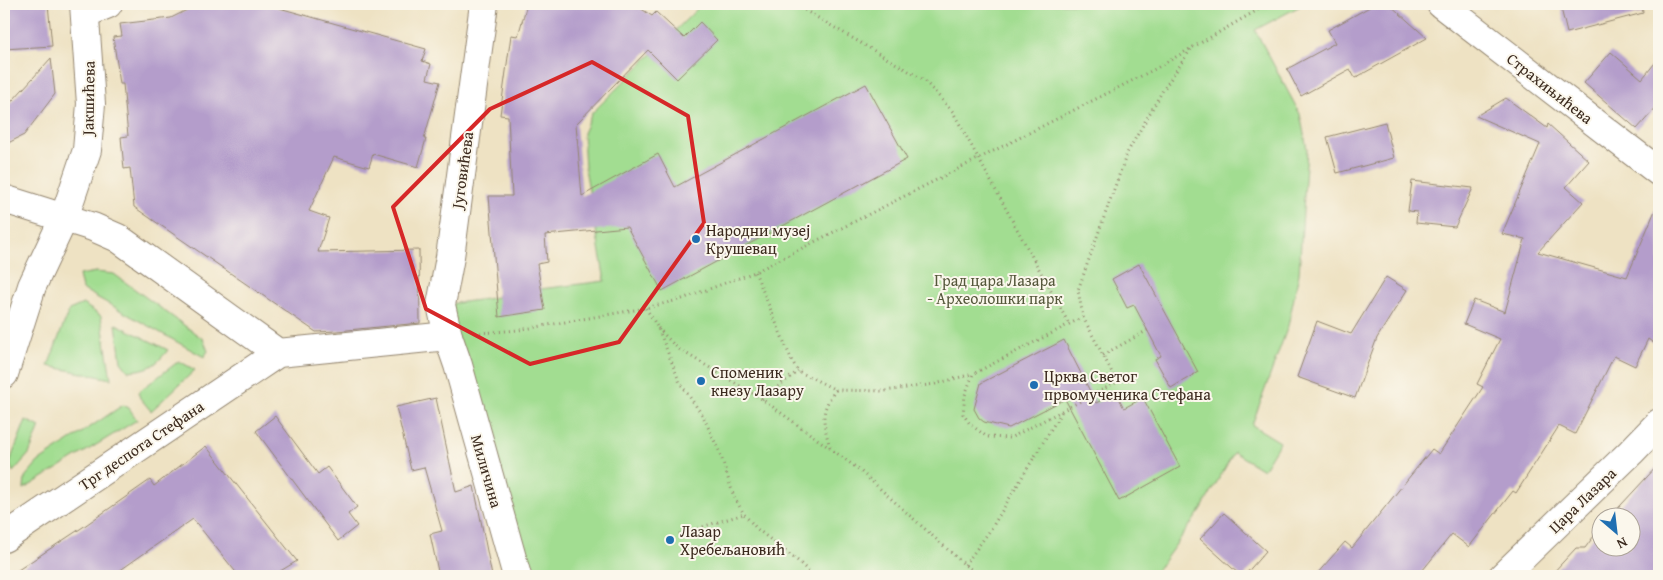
<svg xmlns="http://www.w3.org/2000/svg" width="1663" height="580" viewBox="0 0 1663 580" font-family="'Gentium Book Plus',serif">
<style>
.green{fill:#a2dd91;stroke:#6e8458}
.building{fill:#b49dcb}
.lines{fill:none;stroke-linecap:round;stroke-linejoin:round}
.minor-casing{stroke:#948670;stroke-width:30}
.major-casing{stroke:#948670;stroke-width:30}
.path{stroke:#948670;stroke-width:3;stroke-dasharray:1 4;stroke-linecap:butt}
.minor{stroke:#fff;stroke-width:28}
.major{stroke:#fff;stroke-width:28}
.marked{fill:none;stroke:#d62828;stroke-width:4;stroke-linejoin:round}
.poi-dot{fill:#1f6fb2;stroke:#fbf7ec;stroke-width:2}
.labels{text-anchor:middle;dominant-baseline:central;stroke-width:4;stroke-linejoin:round;paint-order:stroke}
.street-label{font-size:16px;fill:#3b2a1e;stroke:#fbf7ec}
.poi-label{font-size:16px;fill:#3b2a1e;stroke:#fbf7ec;text-anchor:start}
.park-label{font-size:16px;fill:#55573b;stroke:#fbf7ec}
</style>
<rect width="100%" height="100%" fill="#fbf7ec"/>
<filter id="ink" filterUnits="userSpaceOnUse"><feTurbulence type="fractalNoise" baseFrequency=".02" numOctaves="2"/><feDisplacementMap in="SourceGraphic" scale="10" xChannelSelector="R" yChannelSelector="G"/><feConvolveMatrix kernelMatrix="1 2 1 2 8 2 1 2 1" color-interpolation-filters="sRGB"/></filter>
<filter id="wash" filterUnits="userSpaceOnUse"><feTurbulence type="fractalNoise" baseFrequency=".0096" numOctaves="4" result="noise"/><feDisplacementMap in="SourceGraphic" scale="20" xChannelSelector="R" yChannelSelector="G"/><feGaussianBlur stdDeviation="1.12" result="paint"/><feColorMatrix in="noise" values="0 0 0 0 0 0 0 0 0 0 0 0 0 0 0 0 0 1.4 0 .05"/><feComposite in="paint" operator="in"/></filter>
<g filter="url(#wash)">
<rect width="100%" height="100%" fill="#eee2c3"/>
<g class="green">
<path d="M702,4H1304L1255,30L1300,114L1307,149L1299,274L1288,326L1252,425L1280,442L1263,470L1234,452L1201,510L1153,576H517L441,305L486,299L532,290L605,281L585,168L583,133L592,113Z"/>
<path d="M96,272L114,274L203,339L208,351L204,357L82,289L79,275Z"/>
<path d="M83,304L101,316L111,379L48,366L69,310Z"/>
<path d="M116,324L168,350C154,367 150,369 128,371L121,362Z"/>
<path d="M179,361L195,370L151,411L140,398L138,392Z"/>
<path d="M123,405L129,408L137,420L24,489L25,477L38,462Z"/>
<path d="M26,420L40,427L29,454L13,472L10,464L12,456Z"/>
</g>
<g id="blocks">
<g class="building">
<path d="M4,4H48L52,46L4,49Z"/>
<path d="M199,4H265L426,49L422,61L431,64L427,79L440,82L424,139H426L418,167L373,154L369,167L334,157L309,211L329,218L318,252L419,250L420,323L337,331L316,332L134,207L130,168L124,169L121,137L128,136L123,84H120L113,37L122,36L120,24L171,18Z"/>
<path d="M527,4H634L652,16L656,12L684,38L700,22L717,40L677,79L648,50L576,124L582,196L658,154L675,187L866,84L907,159L662,291L627,227L545,235L547,262L537,264L545,310L499,317L489,196H512L508,116L500,115L511,35L518,36Z"/>
<path d="M1375,4H1389L1427,38L1355,78L1350,69L1301,96L1287,69L1335,43L1328,30Z"/>
<path d="M1560,4H1642L1643,13L1567,33Z"/>
<path d="M1611,52L1642,79L1659,58V104L1637,129L1584,83Z"/>
<path d="M51,58L55,94L24,135L4,145V110Z"/>
<path d="M1506,98L1547,128L1548,124L1589,161L1566,187L1583,202L1538,252L1627,277L1659,201V347L1648,339L1635,366L1614,356L1575,434L1559,426L1516,493L1513,491L1469,547L1452,534L1418,576H1315L1345,542L1352,548L1432,449L1439,454L1483,387L1477,384L1500,339L1464,324L1474,300L1505,312L1525,239L1502,234L1540,144L1476,116Z"/>
<path d="M1385,122L1394,158L1337,173L1327,137Z"/>
<path d="M1412,181L1473,188L1455,227L1416,223L1417,212L1408,211Z"/>
<path d="M1139,264L1198,372L1171,388L1155,359L1161,356L1134,305L1127,308L1112,279Z"/>
<path d="M1386,277L1407,290L1377,338L1355,398L1297,377L1317,321L1351,334Z"/>
<path d="M1064,340L1096,403L1116,393L1124,408L1143,398L1180,467L1119,501L1065,399L1009,428L984,422L979,418L974,409L981,383Z"/>
<path d="M436,398L456,492L474,486L492,576H439L430,534L442,531L424,467L411,470L396,407Z"/>
<path d="M275,416L318,474L327,467L357,507L348,514L357,526L338,541L256,431Z"/>
<path d="M206,446L297,561L272,576H239L193,519L112,576H9L83,527L150,480L154,486Z"/>
<path d="M1659,464V576H1550L1576,548H1585L1600,528V548H1630V518H1609Z"/>
<path d="M1224,513L1266,551L1244,576H1241L1200,539Z"/>
</g>
</g>
</g>
<g filter="url(#ink)">
<use href="#blocks" fill-opacity="0" stroke="#948670" stroke-width="1"/>
<g class="lines">
<g class="minor-casing">
<g id="minor">
<path d="M484,4L450,257L441,305L448,336L458,365L517,576"/>
<path d="M1441,4L1659,172"/>
<path d="M86,13L108,4"/>
<path d="M4,199L93,227L118,238L278,353"/>
<path d="M4,374L32,286L64,218L87,150L91,104L84,4"/>
<path d="M4,538L278,353L448,336"/>
</g>
</g>
<g class="major-casing">
<path id="major" d="M1503,576L1631,452L1659,423"/>
</g>
<g class="path">
<path d="M796,5L924,80L953,112L1069,324"/>
<path d="M755,272L792,361L798,371L836,390L885,391L935,384L972,374"/>
<path d="M646,308L658,328L680,383L703,416L720,453L734,497L744,514L757,529L798,561L813,576"/>
<path d="M1083,317L973,374L965,395L963,414L970,424L987,437L1010,438L1117,382L1083,317L1078,290L1127,153L1163,90L1191,49"/>
<path d="M658,328L677,348L762,399L857,468L965,565L981,576"/>
<path d="M480,333L519,330L646,308L682,299L755,272L1155,69L1268,4"/>
<path d="M1103,355L1148,330"/>
<path d="M762,399L798,371"/>
<path d="M830,447C823,423 819,411 836,390"/>
<path d="M679,534L744,514"/>
<path d="M965,565L991,529L1062,411"/>
</g>
<use href="#minor" class="minor"/>
<use href="#major" class="major"/>
</g>
</g>
<path class="marked" d="M592,62L688,116L704,223L619,342L530,364L426,309L393,207L490,109Z"/>
<g class="poi-dot">
<circle cx="696" cy="239" r="5"/>
<circle cx="701" cy="381" r="5"/>
<circle cx="1034" cy="385" r="5"/>
<circle cx="670" cy="540" r="5"/>
</g>
<g class="labels">
<g class="street-label">
<text transform="translate(1550 88) rotate(38)">Страхињићева</text>
<text transform="translate(88 98) rotate(-89)">Јакшићева</text>
<text transform="translate(462 170) rotate(-82)">Југовићева</text>
<text transform="translate(141 445) rotate(-34)">Трг деспота Стефана</text>
<text transform="translate(487 471) rotate(74)">Миличина</text>
<text transform="translate(1582 500) rotate(-44)">Цара Лазара</text>
</g>
<g class="poi-label">
<text x="706" y="230">Народни музеј<tspan x="706" dy="18">Крушевац</tspan></text>
<text x="711" y="372">Споменик<tspan x="711" dy="18">кнезу Лазару</tspan></text>
<text x="1044" y="376">Црква Светог<tspan x="1044" dy="18">првомученика Стефана</tspan></text>
<text x="680" y="531">Лазар<tspan x="680" dy="18">Хребељановић</tspan></text>
</g>
<g class="park-label">
<text x="995" y="280">Град цара Лазара<tspan x="995" dy="18">- Археолошки парк</tspan></text>
</g>
</g>
<rect width="1663" height="580" fill="none" stroke="#fbf7ec" stroke-width="20"/>
<g transform="translate(1616 532) rotate(152)"><circle r="24" fill="#fbf7ec" stroke="#aea59a"/>
<path d="M0-4L9 19L0 12L-9 19Z" fill="#1f6fb2"/>
<text y="-8" font-size="14" font-weight="bold" text-anchor="middle" fill="#3b2a1e">N</text>
</g>
</svg>
